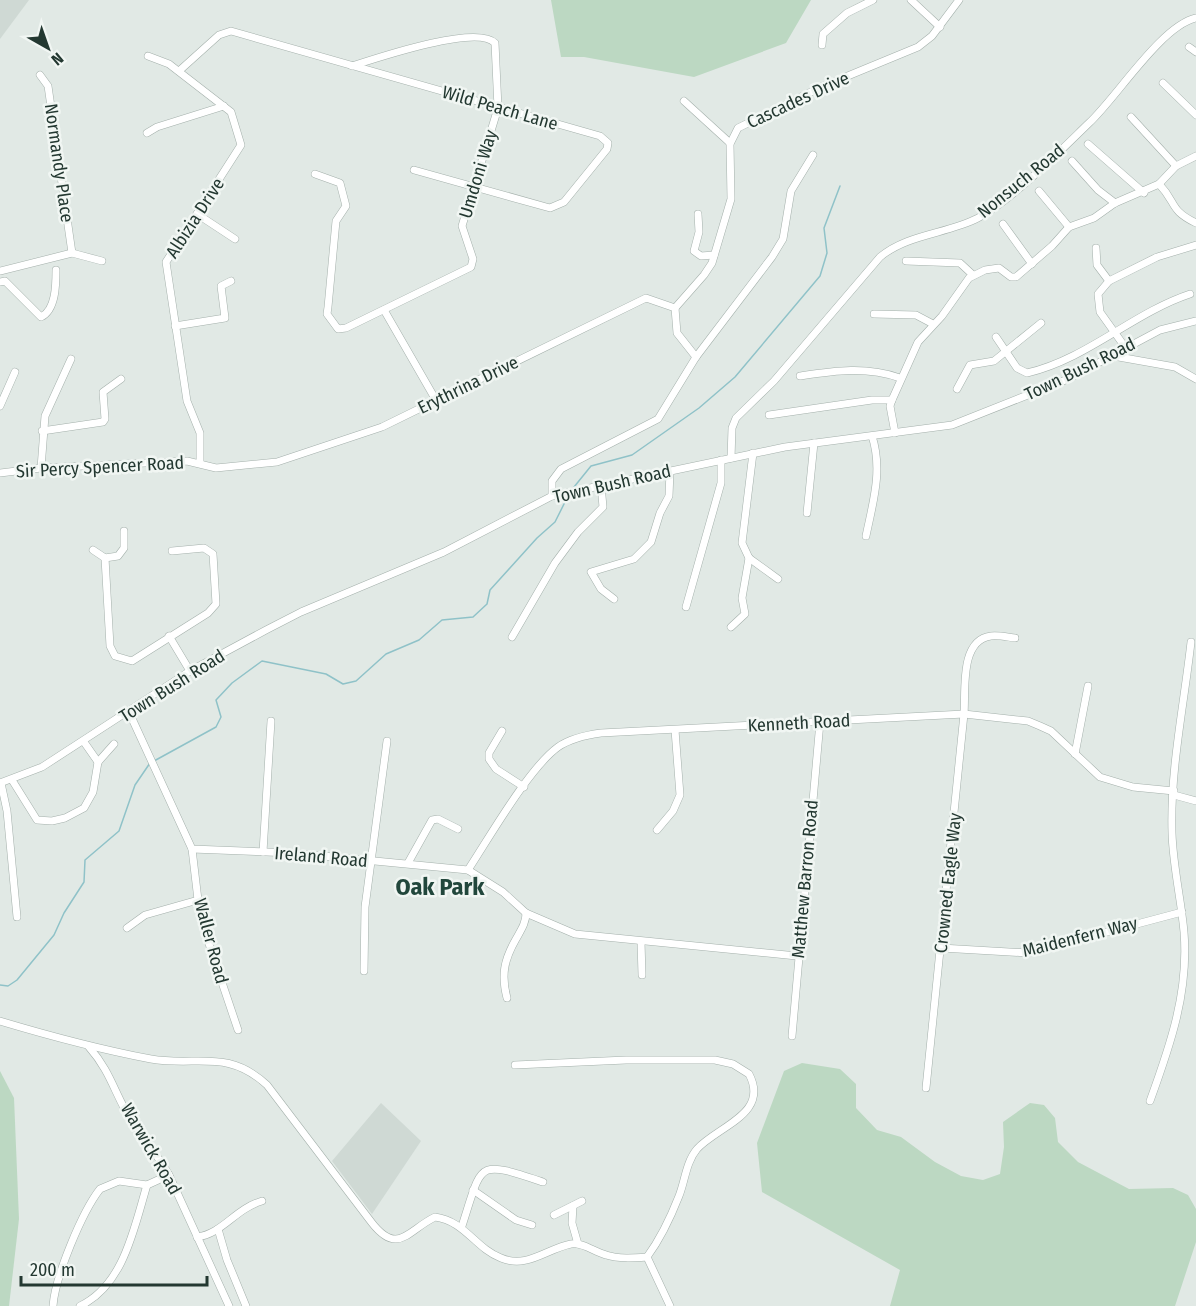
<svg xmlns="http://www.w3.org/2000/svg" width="1196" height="1306" viewBox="0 0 1196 1306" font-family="'Fira Sans Condensed',sans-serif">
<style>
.built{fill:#cfd9d4}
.green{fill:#bcd8c2}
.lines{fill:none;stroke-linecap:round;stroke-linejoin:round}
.stream{stroke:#8fc2c8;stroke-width:1.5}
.minor-casing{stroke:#a4b0ab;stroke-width:8}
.minor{stroke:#fff;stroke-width:7}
.labels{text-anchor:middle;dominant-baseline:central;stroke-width:5;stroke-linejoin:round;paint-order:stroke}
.street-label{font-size:18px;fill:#233831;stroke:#f1f6f3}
.district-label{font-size:24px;font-weight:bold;fill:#22473c;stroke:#f1f6f3}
</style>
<rect width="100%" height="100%" fill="#e1e9e5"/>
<g class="built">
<path d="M0,0H29L0,39Z"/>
<path d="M381,1103L421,1141L372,1214L332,1161Z"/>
</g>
<g class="green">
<path d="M551,0H811L786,43L694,77L584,57H561Z"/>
<path d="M802,1063L840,1069L856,1084V1108L877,1130L901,1137L935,1162L961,1176L983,1180L1000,1174L1004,1147L1003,1122L1030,1103L1044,1105L1055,1118L1058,1142L1078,1162L1129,1189L1173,1188L1188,1195L1196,1209V1242L1175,1306H890L900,1270L762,1192L757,1143L784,1071Z"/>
<path d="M0,1071L14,1098L19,1219L9,1306H0Z"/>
</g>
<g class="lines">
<g class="stream">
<path d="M574,487L591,466L632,455L699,408L735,377L820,276L827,253L824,228L840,186"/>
<path d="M154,761L216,727L221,717L216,700L232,683L262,661L326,674L343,684L356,681L386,654L419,640L442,620L473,617L487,604L490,590L537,538L555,522L568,496"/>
<path d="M0,985L8,986L17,980L54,935L64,913L84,882L85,860L119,831L135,785L150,763"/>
</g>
<g class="minor-casing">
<g id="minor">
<path d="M911,0L940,27"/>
<path d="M822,45L823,34L847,13L873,0"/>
<path d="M1189,47L1196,52"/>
<path d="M148,56L169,64L231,112L241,145L166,262L187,401L200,433V462"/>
<path d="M179,71L219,35L231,31L600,136L608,143L607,149L564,202L550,208L414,170"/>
<path d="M40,75L48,86L72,253"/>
<path d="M1163,83L1196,115"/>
<path d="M684,101L730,143"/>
<path d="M1131,117L1176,166"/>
<path d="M147,133L157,127L224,106"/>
<path d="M1088,144L1144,193"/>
<path d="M1072,161L1098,190L1115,203"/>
<path d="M315,174L340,183L346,206L336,221L328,307L327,314L338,329L346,328L471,267L473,259L462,226L498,108L495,43C477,24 377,58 352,66"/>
<path d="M1159,184C1177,203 1169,210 1196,223"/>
<path d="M1039,191L1069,227"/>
<path d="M197,214L235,239"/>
<path d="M698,214L699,232L694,251L701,256L714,255"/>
<path d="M1003,224L1032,264"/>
<path d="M1096,248L1097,265L1109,281"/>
<path d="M906,261L960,263L973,275"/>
<path d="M0,271L72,253L102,261"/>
<path d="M0,282L5,281L41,317C56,310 56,284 56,270"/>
<path d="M675,308L704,275L712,263L731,199L730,144L738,128L821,87L918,47L932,36L959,0"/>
<path d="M384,310L437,402"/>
<path d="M874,314L916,315L933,324"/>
<path d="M175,326L225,318L221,286L231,281"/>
<path d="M996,337L1017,368L1027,373C1087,359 1133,313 1190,294"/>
<path d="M1125,347L1100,312L1098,294L1109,281L1157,257L1196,245"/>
<path d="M1113,356L1175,367L1196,379"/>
<path d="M800,376C834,371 866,366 900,378"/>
<path d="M957,389L970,365L994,361L1041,323"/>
<path d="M0,406L15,372"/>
<path d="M769,415L872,400H892"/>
<path d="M42,431L103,422L105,419L103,392L121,379"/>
<path d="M895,433L890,406L892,400L918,342L942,316L969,278L985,270L999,268L1011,277H1016L1052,246L1069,227L1094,218L1115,203L1159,184L1176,166L1196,156"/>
<path d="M753,453L742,543L749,558L778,579"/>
<path d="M731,458L732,428L736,418L774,381L880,257C907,234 947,234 978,218C1012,200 1060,151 1089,123C1117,97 1161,26 1196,18"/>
<path d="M41,468L45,416L71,359"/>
<path d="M0,473L41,468L187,461L216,468L277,462L382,427L646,298L675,308L677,333L696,357"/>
<path d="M552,496V481L561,469L658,419L696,357L772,257L783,239L791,191L813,155"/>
<path d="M807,513L814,443"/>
<path d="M866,536C873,502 883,470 872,436"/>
<path d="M93,550L105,558L118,556L124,548V531"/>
<path d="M105,558L110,646L115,656L132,661L208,613L216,604L213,554L204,548L172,551"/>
<path d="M614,599L601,589L591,572L634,559L651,542L660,513L669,496L670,471"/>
<path d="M686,607L721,483V460"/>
<path d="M731,627L745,614L742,598L749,558"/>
<path d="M169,636L190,671"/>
<path d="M512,637L555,563L578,532L603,507L601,485"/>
<path d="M129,712L192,849L292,853L468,870L503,892L526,913L575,934L797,956"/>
<path d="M502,731L489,753V759L496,769L524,787"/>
<path d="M84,742L98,762"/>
<path d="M1075,754L1088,686"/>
<path d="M12,780L37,820L52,821L65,818L84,808L93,792L98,762L114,744"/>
<path d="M0,783L42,767L190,671L266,630L301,612L444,552L552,496L785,447L952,425L1068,379L1160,330L1196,321"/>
<path d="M1,783L7,811L17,917"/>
<path d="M1174,795L1196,801"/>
<path d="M657,830L673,811L680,795L675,730"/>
<path d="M192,849L198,900L205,932L238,1030"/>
<path d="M263,852L271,721"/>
<path d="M408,863L432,820L438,819L458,829"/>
<path d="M468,870C489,838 529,768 558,747C571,738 586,735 601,733L964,714L1028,721L1040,726L1051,731L1100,777L1133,787L1174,791"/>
<path d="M127,928L145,915L198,900"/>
<path d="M641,942L642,975"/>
<path d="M941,948L1028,953L1182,912"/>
<path d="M364,971L365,907L387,741"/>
<path d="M507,998C501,975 504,960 516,939C521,930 526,923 526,913"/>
<path d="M0,1021C50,1036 99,1049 151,1059C196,1067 227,1048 267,1085L372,1223C398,1256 408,1230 435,1217C465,1221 475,1248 501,1258C527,1269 546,1249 571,1244C583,1242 594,1252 606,1255C619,1259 633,1258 647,1257"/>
<path d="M792,1036L820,722"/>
<path d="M89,1047C111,1072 115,1095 131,1120C143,1139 158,1155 169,1175L229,1306"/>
<path d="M515,1065L626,1060H715L733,1064L749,1074C770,1114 718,1126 697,1149C686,1162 685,1181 679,1196C670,1219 661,1238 647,1257L670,1306"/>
<path d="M926,1088L964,714C966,692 959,640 991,636C998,635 1007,637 1015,638"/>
<path d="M1150,1101C1170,1046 1189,992 1184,932C1181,899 1173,866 1172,833C1170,770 1184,705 1191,642"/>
<path d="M473,1190L516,1220L532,1225"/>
<path d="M573,1206L572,1223L578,1244"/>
<path d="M554,1215L582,1201"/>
<path d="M462,1226C483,1161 476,1160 543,1182"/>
<path d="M218,1229L227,1260L246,1306"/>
<path d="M197,1237C222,1234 235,1209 262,1201"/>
<path d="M53,1306C55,1277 82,1212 100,1189L119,1181L147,1185L169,1175"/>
<path d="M80,1306C124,1285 134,1228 147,1185"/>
</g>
</g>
<use href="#minor" class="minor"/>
</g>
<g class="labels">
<g class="street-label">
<text transform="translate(798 100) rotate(-25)">Cascades Drive</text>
<text transform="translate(500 108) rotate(16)">Wild Peach Lane</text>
<text transform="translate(59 163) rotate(82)">Normandy Place</text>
<text transform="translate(478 174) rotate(-73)">Umdoni Way</text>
<text transform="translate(1021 181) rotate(-39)">Nonsuch Road</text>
<text transform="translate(195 218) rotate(-57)">Albizia Drive</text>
<text transform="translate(1080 369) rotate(-26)">Town Bush Road</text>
<text transform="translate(468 385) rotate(-26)">Erythrina Drive</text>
<text transform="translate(100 467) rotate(-3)">Sir Percy Spencer Road</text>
<text transform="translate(612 484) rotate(-13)">Town Bush Road</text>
<text transform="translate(172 686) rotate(-32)">Town Bush Road</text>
<text transform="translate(799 723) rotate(-3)">Kenneth Road</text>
<text transform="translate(321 857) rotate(5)">Ireland Road</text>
<text transform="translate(805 879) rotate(-85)">Matthew Barron Road</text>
<text transform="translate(948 883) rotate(-84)">Crowned Eagle Way</text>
<text transform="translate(1080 937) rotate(-14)">Maidenfern Way</text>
<text transform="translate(211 941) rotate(75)">Waller Road</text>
<text transform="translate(151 1149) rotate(60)">Warwick Road</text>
</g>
<g class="district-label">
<text x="440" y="887">Oak Park</text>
</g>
</g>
<g transform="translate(48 48) rotate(140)" stroke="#f1f6f3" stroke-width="4.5" paint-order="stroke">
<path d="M0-4.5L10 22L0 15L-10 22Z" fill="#233831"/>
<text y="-9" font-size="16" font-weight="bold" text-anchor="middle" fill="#233831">N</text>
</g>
<path d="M21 1276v9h186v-9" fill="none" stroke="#233831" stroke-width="3"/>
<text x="30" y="1276" font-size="18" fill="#233831" stroke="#f1f6f3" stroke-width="4.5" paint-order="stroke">200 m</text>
</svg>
